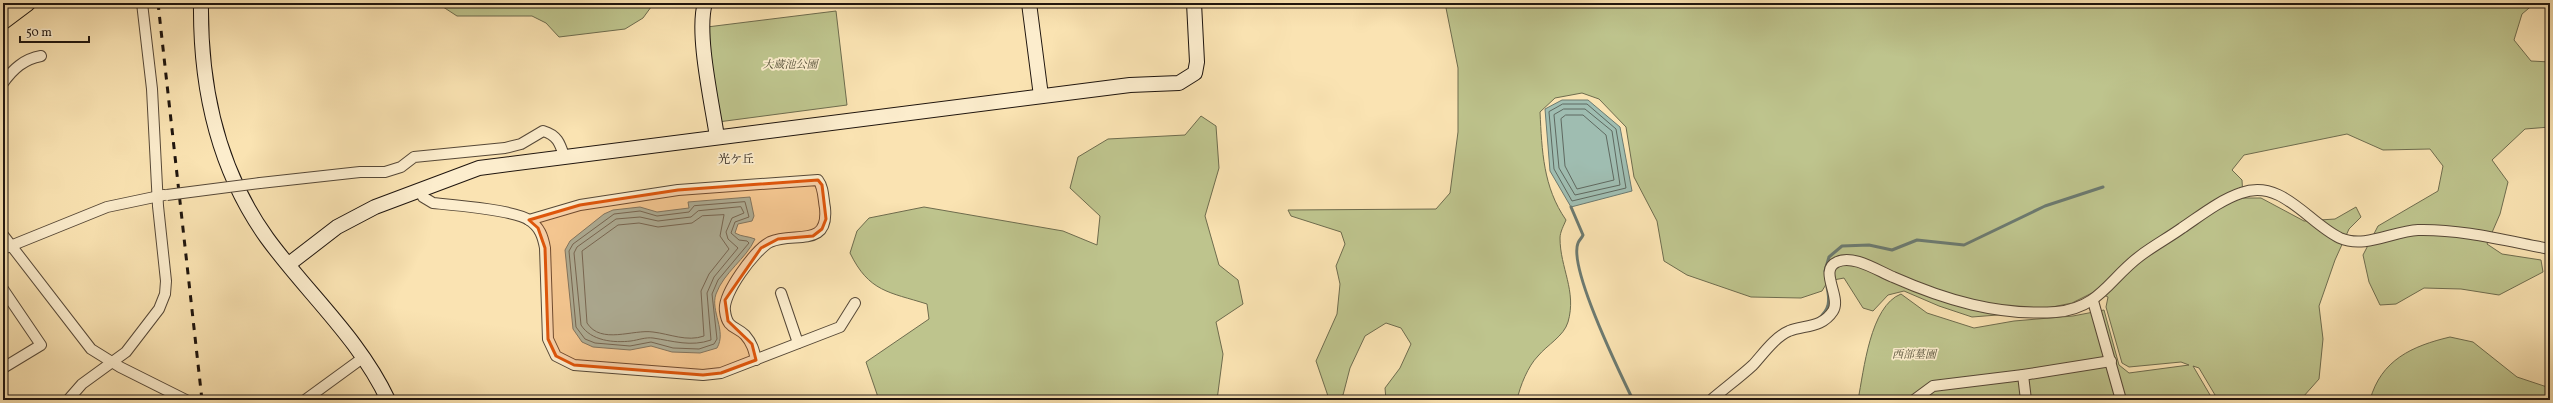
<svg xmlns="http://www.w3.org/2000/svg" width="2553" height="403" viewBox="0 0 2553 403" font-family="Vollkorn,'Noto Serif JP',serif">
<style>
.green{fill:#bec48d;stroke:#6e6c4e}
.water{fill:#9fbdb1;stroke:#6c7a70}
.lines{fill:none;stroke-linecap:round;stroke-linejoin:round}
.shore{stroke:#5f6960;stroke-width:1}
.stream{stroke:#6c7a70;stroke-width:3}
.street-casing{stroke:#564837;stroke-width:12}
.secondary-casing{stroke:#1f150e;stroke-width:16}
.primary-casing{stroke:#1f150e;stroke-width:18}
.street{stroke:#fcedcd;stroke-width:10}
.secondary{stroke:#fcedcd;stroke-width:14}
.primary{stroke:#fae3b2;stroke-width:16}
.rail{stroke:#1f150e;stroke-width:3;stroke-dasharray:7 7;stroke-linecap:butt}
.street-bridge-casing{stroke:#564837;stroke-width:12;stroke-linecap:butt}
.street-bridge{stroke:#fcedcd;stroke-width:10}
.marked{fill:#de560c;fill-opacity:0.2;stroke:#de560c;stroke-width:3;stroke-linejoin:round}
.labels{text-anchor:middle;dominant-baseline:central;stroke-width:3.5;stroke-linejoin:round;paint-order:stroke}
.park-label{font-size:11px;font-style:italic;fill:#57523a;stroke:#fcedcd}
.neighbourhood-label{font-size:12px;fill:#1f150e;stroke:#fcedcd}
</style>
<rect width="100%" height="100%" fill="#fae3b2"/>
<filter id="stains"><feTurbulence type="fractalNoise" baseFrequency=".005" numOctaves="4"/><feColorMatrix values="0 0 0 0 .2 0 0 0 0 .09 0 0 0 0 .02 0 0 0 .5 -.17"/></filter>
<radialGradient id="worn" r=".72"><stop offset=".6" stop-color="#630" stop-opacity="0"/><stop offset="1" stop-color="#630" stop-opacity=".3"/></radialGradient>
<g class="green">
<path d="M437,3H654L643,18L625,29L559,37L546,23L532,16H457Z"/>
<path d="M1445,3H2535L2522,14L2514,40L2531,61L2550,62V127L2525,129L2492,160L2508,182L2500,214L2487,244L2502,254L2541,260L2543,272L2499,295L2461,289L2424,288L2396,304L2380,305L2369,282L2363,255L2378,226L2438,191L2443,166L2430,149L2383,150L2347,134L2244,155L2232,170L2242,180L2243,198H2261L2304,221L2335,219L2356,207L2361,217L2349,229L2335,260L2319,306L2323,339L2319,379L2303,397L2293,400H2218L2199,368L2193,366L2213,400H1858C1864,370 1870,306 1901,294L1927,313L1974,328L2014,321L2073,316L2104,310L2119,365L2129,373L2189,365L2181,362L2129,367L2122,363L2106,307L2108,297L2096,291L2072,303L2023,313L1972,317L1939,306L1904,291L1888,295L1873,311L1863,308L1844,278L1828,281L1822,291L1801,298L1751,297L1687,275L1664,261L1657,221L1634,177L1626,127L1599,99L1582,93L1555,98L1540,112C1542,151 1543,187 1566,220C1564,225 1560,232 1560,238C1560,268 1577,291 1568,322C1564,336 1547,345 1538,356C1528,366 1520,386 1517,400H1386L1385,388L1400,368L1411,344L1401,328L1386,323L1365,336L1350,368L1343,395L1329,399L1316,361L1337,314L1340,284L1336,266L1345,244L1341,232L1291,216L1288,210L1436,209L1450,193L1458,132V68Z"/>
<path d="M836,11L847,105L718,122L707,27Z"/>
<path d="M1201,116L1216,126L1219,168L1205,216L1219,265L1238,280L1243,304L1216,322L1223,354L1217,400H879L866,362L929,319L927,304C889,292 869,292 850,253L857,231L869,218L924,207L1063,231L1097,245L1100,216L1070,188L1078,157L1108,139L1185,135Z"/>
<path d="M2450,337L2473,342L2517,377L2550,388V400H2370C2381,360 2412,346 2450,337Z"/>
</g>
<g class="water">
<path d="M1562,100H1588L1620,127L1632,191L1571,207L1550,171L1545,109Z"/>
<path d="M750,197L754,216L752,221L738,224L735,233C742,237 748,236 755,239C746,259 724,272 716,294C710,311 727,331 717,348L700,353L672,352L651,346L630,350L593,347L582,342L573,329L565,250L570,241L604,214L613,210L640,207L657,212L689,208L688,202Z"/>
</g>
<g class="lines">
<g class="shore">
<path d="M1563,104H1587L1616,129L1626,188L1572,201L1554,169L1549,112Z"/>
<path d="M1564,109H1585L1612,131L1620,185L1575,195L1559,168L1554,115Z"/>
<path d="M1566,115H1583L1606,135L1614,180L1577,189L1565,166L1561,119Z"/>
<path d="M745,202L749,217L735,222L731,233L739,240L747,241L749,243L718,280L712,294L717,339L714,344L699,349L673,348L651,342L630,346L595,343L585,339L576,327L569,251L573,244L614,214L640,211L657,216L689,212L694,206Z"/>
<path d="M741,207L744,213L732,218L726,232L728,239L738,248L714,277L707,293L711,340C691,347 673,341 653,338C646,337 638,340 631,341C614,343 591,341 581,325L574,253L577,247L616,219L640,217L658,221L691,217L698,211Z"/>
<path d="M724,215L720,236L729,249L709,274L701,291L704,336C687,342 670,334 653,332C633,329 601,345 587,323L582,251L618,225L639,223L658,227L692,223L702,216Z"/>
</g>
<g class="stream">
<path d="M1571,207L1583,235C1582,238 1579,240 1578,243C1568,268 1620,373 1633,400"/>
<path d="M1825,271L1829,257L1842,246L1869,245L1892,250L1917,240L1964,245L2045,206L2103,187"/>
<path d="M1818,319C1830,309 1830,301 1827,287"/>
</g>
<g class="street-casing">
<g id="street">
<path d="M3,83C13,69 24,59 41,56"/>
<path d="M260,183L360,172H385L401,167L414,157L505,148L521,144L543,131C557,135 560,143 564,156"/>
<path d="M419,189L423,197L433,203C453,205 515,210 529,220C540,227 543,237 545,248L548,339L556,356L574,365L703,375L721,373L840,327L855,303"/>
<path d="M529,220L580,205L678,190L818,180C824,188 823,198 825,208C829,249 793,231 770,242C755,250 722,294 725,311C727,329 736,326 745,335C752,343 754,350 756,360"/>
<path d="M3,235L91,349L120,367L186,400"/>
<path d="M3,249L107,207L164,195"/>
<path d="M3,289L41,345L3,368"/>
<path d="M781,293L798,343"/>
<path d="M2093,301L2121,400"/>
<path d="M2023,375L2026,400"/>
<path d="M68,400L82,384L126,352L159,309L165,294L166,281L158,206L152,89L142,3"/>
<path d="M305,400L364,357"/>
<path d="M1711,400C1725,388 1740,377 1753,365C1763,354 1775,337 1789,331C1805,325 1822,328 1833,311C1842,297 1818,270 1837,262C1853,254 1878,271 1893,277C1945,300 1998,316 2056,312C2100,308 2109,279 2140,256C2153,246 2168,238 2182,228C2200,216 2220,200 2241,193C2282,178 2308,223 2340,238C2365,249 2393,231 2418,230C2462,229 2507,241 2550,249"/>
<path d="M1914,400L1933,386L2023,375L2111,361"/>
</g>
</g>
<g class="secondary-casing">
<g id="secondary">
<path d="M201,3C200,87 217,168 267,238C307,293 359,338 388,400"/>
<path d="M705,3C696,33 712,103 717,137"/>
<path d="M1029,3L1041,96"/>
<path d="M289,264L337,227L375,207L479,168L1130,85L1179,83L1195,73L1197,62L1194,3"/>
</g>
</g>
<g class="primary-casing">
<path id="primary" d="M3,21L27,3"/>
</g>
<use href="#street" class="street"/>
<use href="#secondary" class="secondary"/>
<use href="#primary" class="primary"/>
<path class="rail" d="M158,3L202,400"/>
<g class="street-bridge-casing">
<path id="street-bridge" d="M167,195L260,183"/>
</g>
<use href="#street-bridge" class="street-bridge"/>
</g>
<path class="marked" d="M818,180L822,185L826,219L822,229L813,236L778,239L761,248L725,300L728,321L752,344L756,360L721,373L703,375L574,365L556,356L548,339L545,248L538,228L529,220L580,205L678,190Z"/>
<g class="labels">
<g class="park-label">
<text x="790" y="65">大蔵池公園</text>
<text x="1914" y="355">西部墓園</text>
</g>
<g class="neighbourhood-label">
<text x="736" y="160">光ケ丘</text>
</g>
</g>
<rect width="2553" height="403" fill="none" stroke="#fae3b2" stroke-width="16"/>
<rect x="4" y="4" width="2545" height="395" fill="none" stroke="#1f150e" stroke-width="2"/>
<rect x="8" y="8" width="2537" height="387" fill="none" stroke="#1f150e"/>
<path d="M20 36v6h69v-6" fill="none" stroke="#1f150e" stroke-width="2"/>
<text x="26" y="36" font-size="12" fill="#1f150e" stroke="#fcedcd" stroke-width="3" paint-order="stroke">50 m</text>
<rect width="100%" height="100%" filter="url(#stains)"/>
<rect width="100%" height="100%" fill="url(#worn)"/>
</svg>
